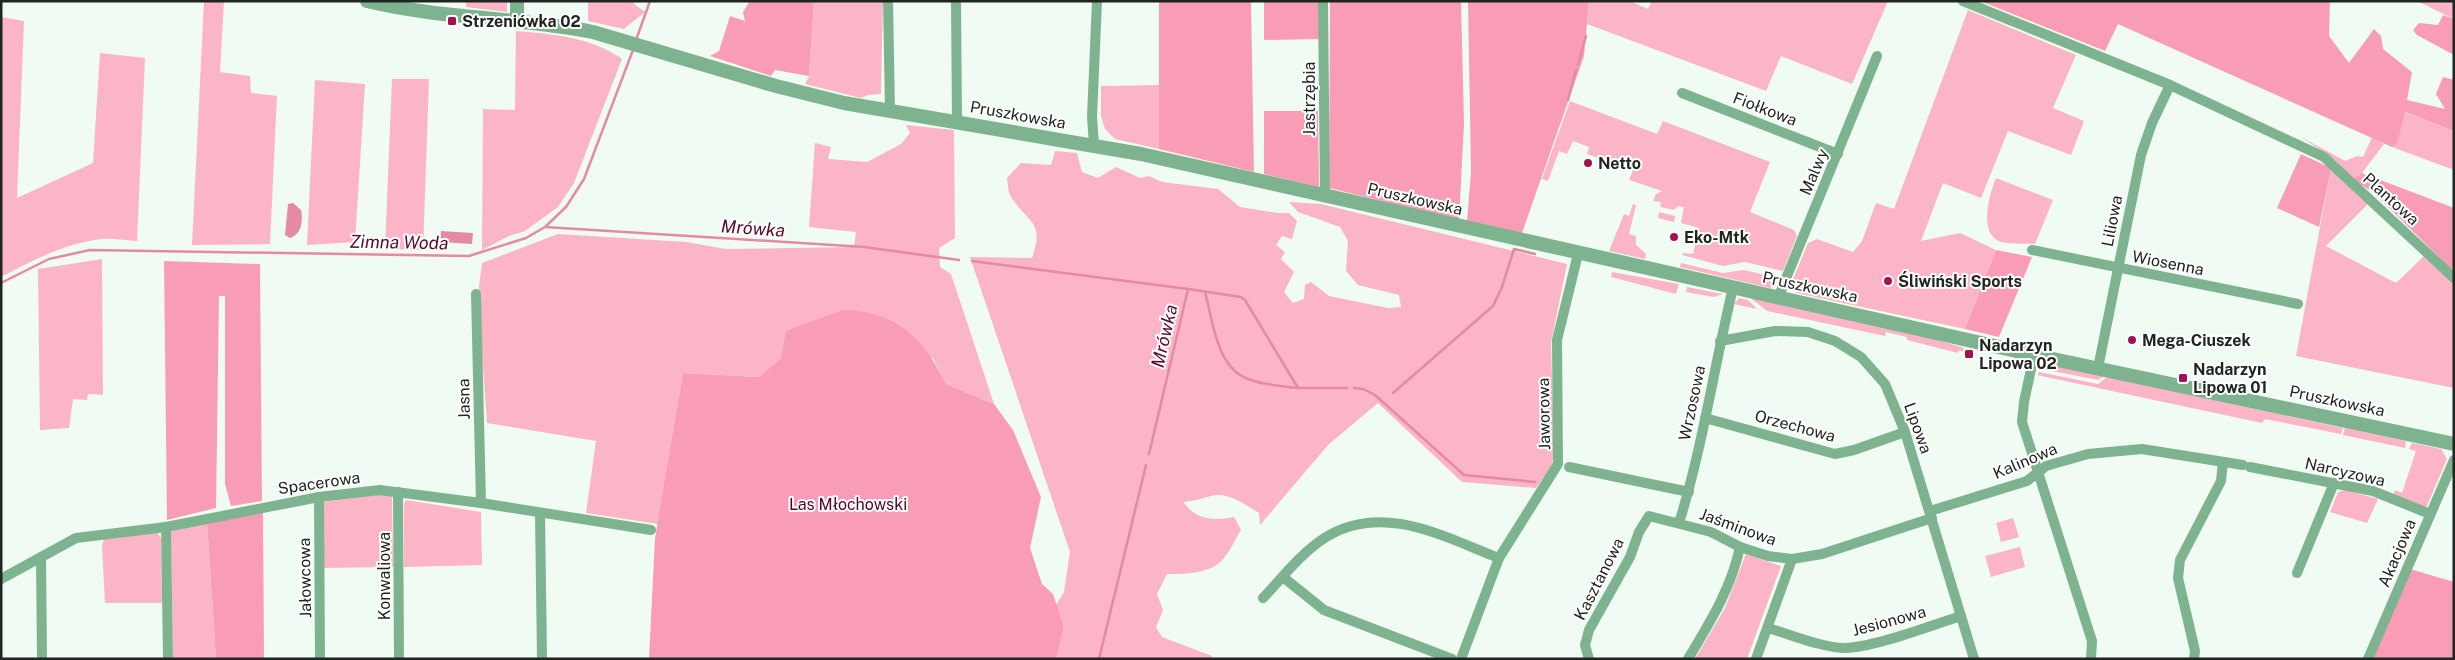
<svg xmlns="http://www.w3.org/2000/svg" width="2455" height="660" viewBox="0 0 2455 660" font-family="'Public Sans',sans-serif">
<style>
.green{fill:#fbb5c6}
.forest{fill:#f99db6}
.water{fill:#e48aa2}
.lines{fill:none;stroke-linecap:round;stroke-linejoin:round}
.stream{stroke:#e48aa2;stroke-width:2.5}
.minor{stroke:#7eb38f;stroke-width:10}
.tertiary{stroke:#7eb38f;stroke-width:14}
.poi-dot{fill:#a41252;stroke:#fff;stroke-width:2}
.labels{text-anchor:middle;dominant-baseline:central;stroke-width:4;stroke-linejoin:round;paint-order:stroke}
.poi-label{font-size:16px;font-weight:bold;fill:#212522;stroke:#fff;text-anchor:start}
.street-label{font-size:16px;fill:#212522;stroke:#fff}
.park-label{font-size:16px;fill:#550326;stroke:#fff}
.water-label{font-size:18px;font-style:italic;fill:#5b0a2c;stroke:#fff}
</style>
<rect width="100%" height="100%" fill="#f0fbf3"/>
<g class="green">
<path d="M204,1H224L220,72L250,76L251,93L277,96L270,244L192,245Z"/>
<path d="M466,1H507V12L466,7Z"/>
<path d="M588,1H634V4L645,12L624,29L588,21Z"/>
<path d="M814,1H883L881,94L868,95L861,98L805,84L809,76Z"/>
<path d="M1589,1H1630L1648,9L1652,1H1888L1852,84L1781,56L1766,91L1587,24Z"/>
<path d="M2417,1H2454V19Z"/>
<path d="M1968,10L2076,55L2053,108L2084,121L2071,155L2008,131L1981,198L1943,183L1921,241L1960,233L1996,250L1965,329L1796,293L1791,284L1808,243L1817,239L1853,252L1862,241L1876,203L1894,209Z"/>
<path d="M1,17L24,21L17,198L93,163L100,53L145,58L137,241C126,241 113,238 102,239C66,243 33,260 1,277Z"/>
<path d="M516,31C553,34 591,37 622,59L574,183L558,207L525,231L509,236L482,250L483,109L515,110Z"/>
<path d="M392,79H429L423,250L385,249Z"/>
<path d="M315,80L365,84L355,242L307,245Z"/>
<path d="M1159,85V149L1115,139L1105,129L1101,116V86Z"/>
<path d="M1570,101L1657,134L1663,121L1770,162L1750,212L1794,230L1797,236L1783,271L1745,262L1723,266L1682,255L1683,253L1693,254L1699,228L1681,223L1684,207L1678,206L1674,210L1660,207L1661,202L1653,201L1656,194L1662,191L1629,180L1633,170L1587,154L1589,147L1573,141L1567,154L1559,151L1548,181L1542,179Z"/>
<path d="M2404,112L2454,131V170L2392,147L2397,144Z"/>
<path d="M906,125L954,130L955,238L939,248L940,267L951,274L994,404L946,384L933,358H781L759,377L683,373L658,524L586,513L596,441L487,423L478,294L482,263L558,234L686,242L726,249L854,247L856,232L809,227L815,143L831,147L828,159L867,162L901,144L910,133Z"/>
<path d="M2301,137L2345,161L2357,156L2363,157L2372,137L2384,144L2362,173L2353,179L2335,160Z"/>
<path d="M1055,151L1077,153L1082,172L1098,178L1116,167L1140,178L1149,176L1162,182L1218,189L1240,207L1277,213H1289L1297,221L1292,239L1282,236L1276,245L1285,252L1281,259L1294,272L1284,292L1293,303L1304,299L1305,285L1311,282L1329,296L1388,308L1401,307L1399,295L1358,285L1346,271L1348,241L1340,227L1298,212L1289,202L1321,204L1567,264L1551,343L1554,450L1552,466L1536,488L1462,482L1378,403L1328,445L1260,525L1259,513C1246,505 1227,491 1211,496C1201,499 1194,501 1183,502C1197,520 1212,521 1234,517L1241,530C1235,539 1231,550 1224,558C1212,574 1185,574 1167,574L1157,594L1163,610L1156,627L1162,637L1212,656L1211,659H1056L1064,627L1056,605L1064,592L1070,552L970,257L1032,258C1045,221 1028,223 1011,197C1008,193 1008,184 1007,178L1021,163L1051,165Z"/>
<path d="M2331,168L2369,203L2326,246L2396,283L2425,255L2454,283V388L2296,356Z"/>
<path d="M1996,178L2053,200L2035,244C2024,243 2009,245 1999,241C1978,233 1990,192 1996,178Z"/>
<path d="M1633,204L1636,205L1629,234L1636,236V245L1646,254L1645,259L1609,251L1624,214L1629,216Z"/>
<path d="M1659,212L1675,216L1674,222L1658,218Z"/>
<path d="M102,259L103,395L88,394L87,400L73,399L69,428L40,430L38,269Z"/>
<path d="M1681,263L1723,273L1744,270L1774,277L1778,281L1770,288L1680,267Z"/>
<path d="M1612,272L1679,284L1676,294L1611,277Z"/>
<path d="M1687,287L1723,294L1714,297L1686,292Z"/>
<path d="M1749,297L1907,331L1964,348L1963,352L1959,350L1958,353L1907,340V337L1886,332L1885,336L1767,311Z"/>
<path d="M1739,298L1748,300L1757,309L1734,304Z"/>
<path d="M2044,363L2106,375L2098,380L2037,368Z"/>
<path d="M2039,372L2098,384L2107,377L2343,428L2341,434L2265,419L2262,423L2037,375Z"/>
<path d="M2345,428L2406,441L2405,448L2343,435Z"/>
<path d="M2412,443L2441,449L2447,459L2426,508L2393,495L2395,490L2402,493L2416,451L2409,449Z"/>
<path d="M2345,490L2378,499L2367,523L2330,512L2338,492Z"/>
<path d="M382,494L392,496L393,567L322,568L323,502Z"/>
<path d="M406,500L481,512L482,565L404,567V503Z"/>
<path d="M2013,518L2019,537L2001,542L1996,523Z"/>
<path d="M207,522L216,659H173L171,533L173,529Z"/>
<path d="M157,532L161,538L162,603H105L102,546L104,539Z"/>
<path d="M2020,547L2025,567L1991,577L1985,556Z"/>
<path d="M1746,554L1781,566L1747,659H1695L1725,608Z"/>
</g>
<g class="forest">
<path d="M750,1H814L809,76L775,70L771,76L710,56L719,51L730,16L745,21L743,12Z"/>
<path d="M1159,1H1251L1254,172L1159,149Z"/>
<path d="M1264,1H1319V39L1264,40Z"/>
<path d="M1330,1H1461L1464,123L1459,220L1329,188Z"/>
<path d="M1468,1H1589L1584,56L1522,233L1467,222L1471,171Z"/>
<path d="M1980,1H2330L2329,36L2349,63L2374,29L2381,36L2383,49L2412,72L2407,100L2445,109L2436,94L2443,77L2454,80V131L2405,112L2397,144L2392,147L2118,24L2105,51Z"/>
<path d="M2443,15L2454,19V55L2417,35L2413,30L2419,23L2438,25Z"/>
<path d="M1264,111H1318L1319,187L1264,174Z"/>
<path d="M2301,154L2331,168L2319,227L2277,208Z"/>
<path d="M2362,173L2454,208V272L2375,194L2353,179Z"/>
<path d="M1996,250L2032,257L1999,337L1965,329Z"/>
<path d="M164,261L260,264L262,501L231,506L225,484V296H219L216,508L167,520Z"/>
<path d="M843,310C896,311 924,338 946,384L994,404L1013,430L1041,497L1030,548L1042,584L1053,594L1064,627L1056,659H649L655,538L683,373L759,377L781,358L786,331Z"/>
<path d="M263,512L264,659H216L207,522Z"/>
<path d="M2410,569L2454,582V659H2373Z"/>
</g>
<g class="water">
<path d="M293,203L301,210C303,220 302,234 290,238L285,235L288,204Z"/>
<path d="M441,231L473,233L472,244L440,242Z"/>
</g>
<g class="lines">
<g class="stream">
<path d="M636,40L650,1"/>
<path d="M1578,64L1586,36"/>
<path d="M1568,100L1576,70"/>
<path d="M545,227L864,247L959,260"/>
<path d="M972,261L1188,289L1149,454"/>
<path d="M1,283L49,259L90,250L469,256L526,238L545,227L566,207L584,179L633,50"/>
<path d="M1188,289L1241,297L1245,300L1298,388H1347"/>
<path d="M1205,292C1213,321 1216,367 1248,379C1263,385 1282,386 1298,388"/>
<path d="M1354,388L1363,389L1375,395L1464,475L1535,482"/>
<path d="M1393,393L1493,306L1502,287L1514,249L1535,254"/>
<path d="M1099,659L1146,465"/>
</g>
<g class="minor">
<path d="M888,1L890,111"/>
<path d="M956,1L957,122"/>
<path d="M1323,1L1325,197"/>
<path d="M1963,1L2170,85L2324,157L2454,278"/>
<path d="M1682,93L1838,154"/>
<path d="M1094,145L1092,117L1097,1"/>
<path d="M2032,250L2298,304"/>
<path d="M476,294L481,503"/>
<path d="M1778,298L1877,56"/>
<path d="M1720,341L1775,331L1808,332L1835,341L1861,357L1885,384L1905,432L1974,659"/>
<path d="M2034,355L2024,402L2022,422L2092,641L2091,659"/>
<path d="M2098,368L2141,155L2152,123L2170,85"/>
<path d="M1705,418L1835,454L1854,450L1905,432"/>
<path d="M1569,467L1689,492"/>
<path d="M2250,467L2373,491L2430,514"/>
<path d="M398,492L399,659"/>
<path d="M319,497L320,659"/>
<path d="M1930,511L2027,481L2046,466L2088,454L2142,449L2243,465"/>
<path d="M540,513L542,659"/>
<path d="M1679,523C1703,446 1714,366 1733,288"/>
<path d="M166,527L168,659"/>
<path d="M41,557L42,659"/>
<path d="M2297,573L2334,483"/>
<path d="M1283,577L1324,610L1452,659"/>
<path d="M1,579L76,538L166,527L319,497L380,490L481,503L651,530"/>
<path d="M1263,598C1282,578 1302,552 1326,537C1383,502 1444,537 1499,558"/>
<path d="M1768,628C1792,635 1817,646 1842,648C1870,649 1932,625 1961,616"/>
<path d="M1461,659L1499,558L1558,464L1557,340L1578,254"/>
<path d="M1589,659L1585,645L1589,630L1630,557L1639,532L1649,516L1711,532L1740,547L1768,556L1792,559L1822,554L1932,518"/>
<path d="M1688,659C1710,622 1731,589 1740,547"/>
<path d="M1756,659L1792,559"/>
<path d="M2194,659L2195,651L2178,578L2180,560L2221,481L2223,462"/>
<path d="M2368,659L2454,460"/>
</g>
<g class="tertiary">
<path d="M367,1C441,19 518,17 593,32L776,86L844,103L1141,154L2034,355L2454,444"/>
<path d="M517,1V21"/>
</g>
</g>
<g class="poi-dot">
<rect x="447" y="16" width="10" height="10" rx="2.5"/>
<circle cx="1588" cy="163" r="5"/>
<circle cx="1674" cy="237" r="5"/>
<circle cx="1888" cy="281" r="5"/>
<circle cx="2132" cy="340" r="5"/>
<rect x="1964" y="349" width="10" height="10" rx="2.5"/>
<rect x="2178" y="373" width="10" height="10" rx="2.5"/>
</g>
<g class="labels">
<g class="poi-label">
<text x="462" y="21">Strzeniówka 02</text>
<text x="1598" y="163">Netto</text>
<text x="1684" y="237">Eko-Mtk</text>
<text x="1898" y="281">Śliwiński Sports</text>
<text x="2142" y="340">Mega-Ciuszek</text>
<text x="1979" y="345">Nadarzyn<tspan x="1979" dy="18">Lipowa 02</tspan></text>
<text x="2193" y="369">Nadarzyn<tspan x="2193" dy="18">Lipowa 01</tspan></text>
</g>
<g class="street-label">
<text transform="translate(1309 99) rotate(-90)">Jastrzębia</text>
<text transform="translate(1765 109) rotate(21)">Fiołkowa</text>
<text transform="translate(1018 115) rotate(10)">Pruszkowska</text>
<text transform="translate(1814 172) rotate(-67)">Malwy</text>
<text transform="translate(1415 199) rotate(13)">Pruszkowska</text>
<text transform="translate(2391 199) rotate(42)">Plantowa</text>
<text transform="translate(2112 221) rotate(-79)">Liliowa</text>
<text transform="translate(2168 263) rotate(11)">Wiosenna</text>
<text transform="translate(1810 287) rotate(12)">Pruszkowska</text>
<text transform="translate(464 399) rotate(-91)">Jasna</text>
<text transform="translate(2337 401) rotate(12)">Pruszkowska</text>
<text transform="translate(1692 403) rotate(-78)">Wrzosowa</text>
<text transform="translate(1544 414) rotate(-91)">Jaworowa</text>
<text transform="translate(1795 426) rotate(15)">Orzechowa</text>
<text transform="translate(1918 428) rotate(70)">Lipowa</text>
<text transform="translate(2025 461) rotate(-23)">Kalinowa</text>
<text transform="translate(2345 472) rotate(13)">Narcyzowa</text>
<text transform="translate(319 483) rotate(-8)">Spacerowa</text>
<text transform="translate(1738 527) rotate(20)">Jaśminowa</text>
<text transform="translate(2397 553) rotate(-67)">Akacjowa</text>
<text transform="translate(384 576) rotate(-90)">Konwaliowa</text>
<text transform="translate(305 578) rotate(-91)">Jałowcowa</text>
<text transform="translate(1599 579) rotate(-63)">Kasztanowa</text>
<text transform="translate(1889 621) rotate(-15)">Jesionowa</text>
</g>
<g class="park-label">
<text x="848" y="504">Las Młochowski</text>
</g>
<g class="water-label">
<text transform="translate(753 228) rotate(4)">Mrówka</text>
<text transform="translate(399 242) rotate(1)">Zimna Woda</text>
<text transform="translate(1164 336) rotate(-77)">Mrówka</text>
</g>
</g>
<rect width="2455" height="660" fill="none" stroke="#212522" stroke-width="5"/>
</svg>
